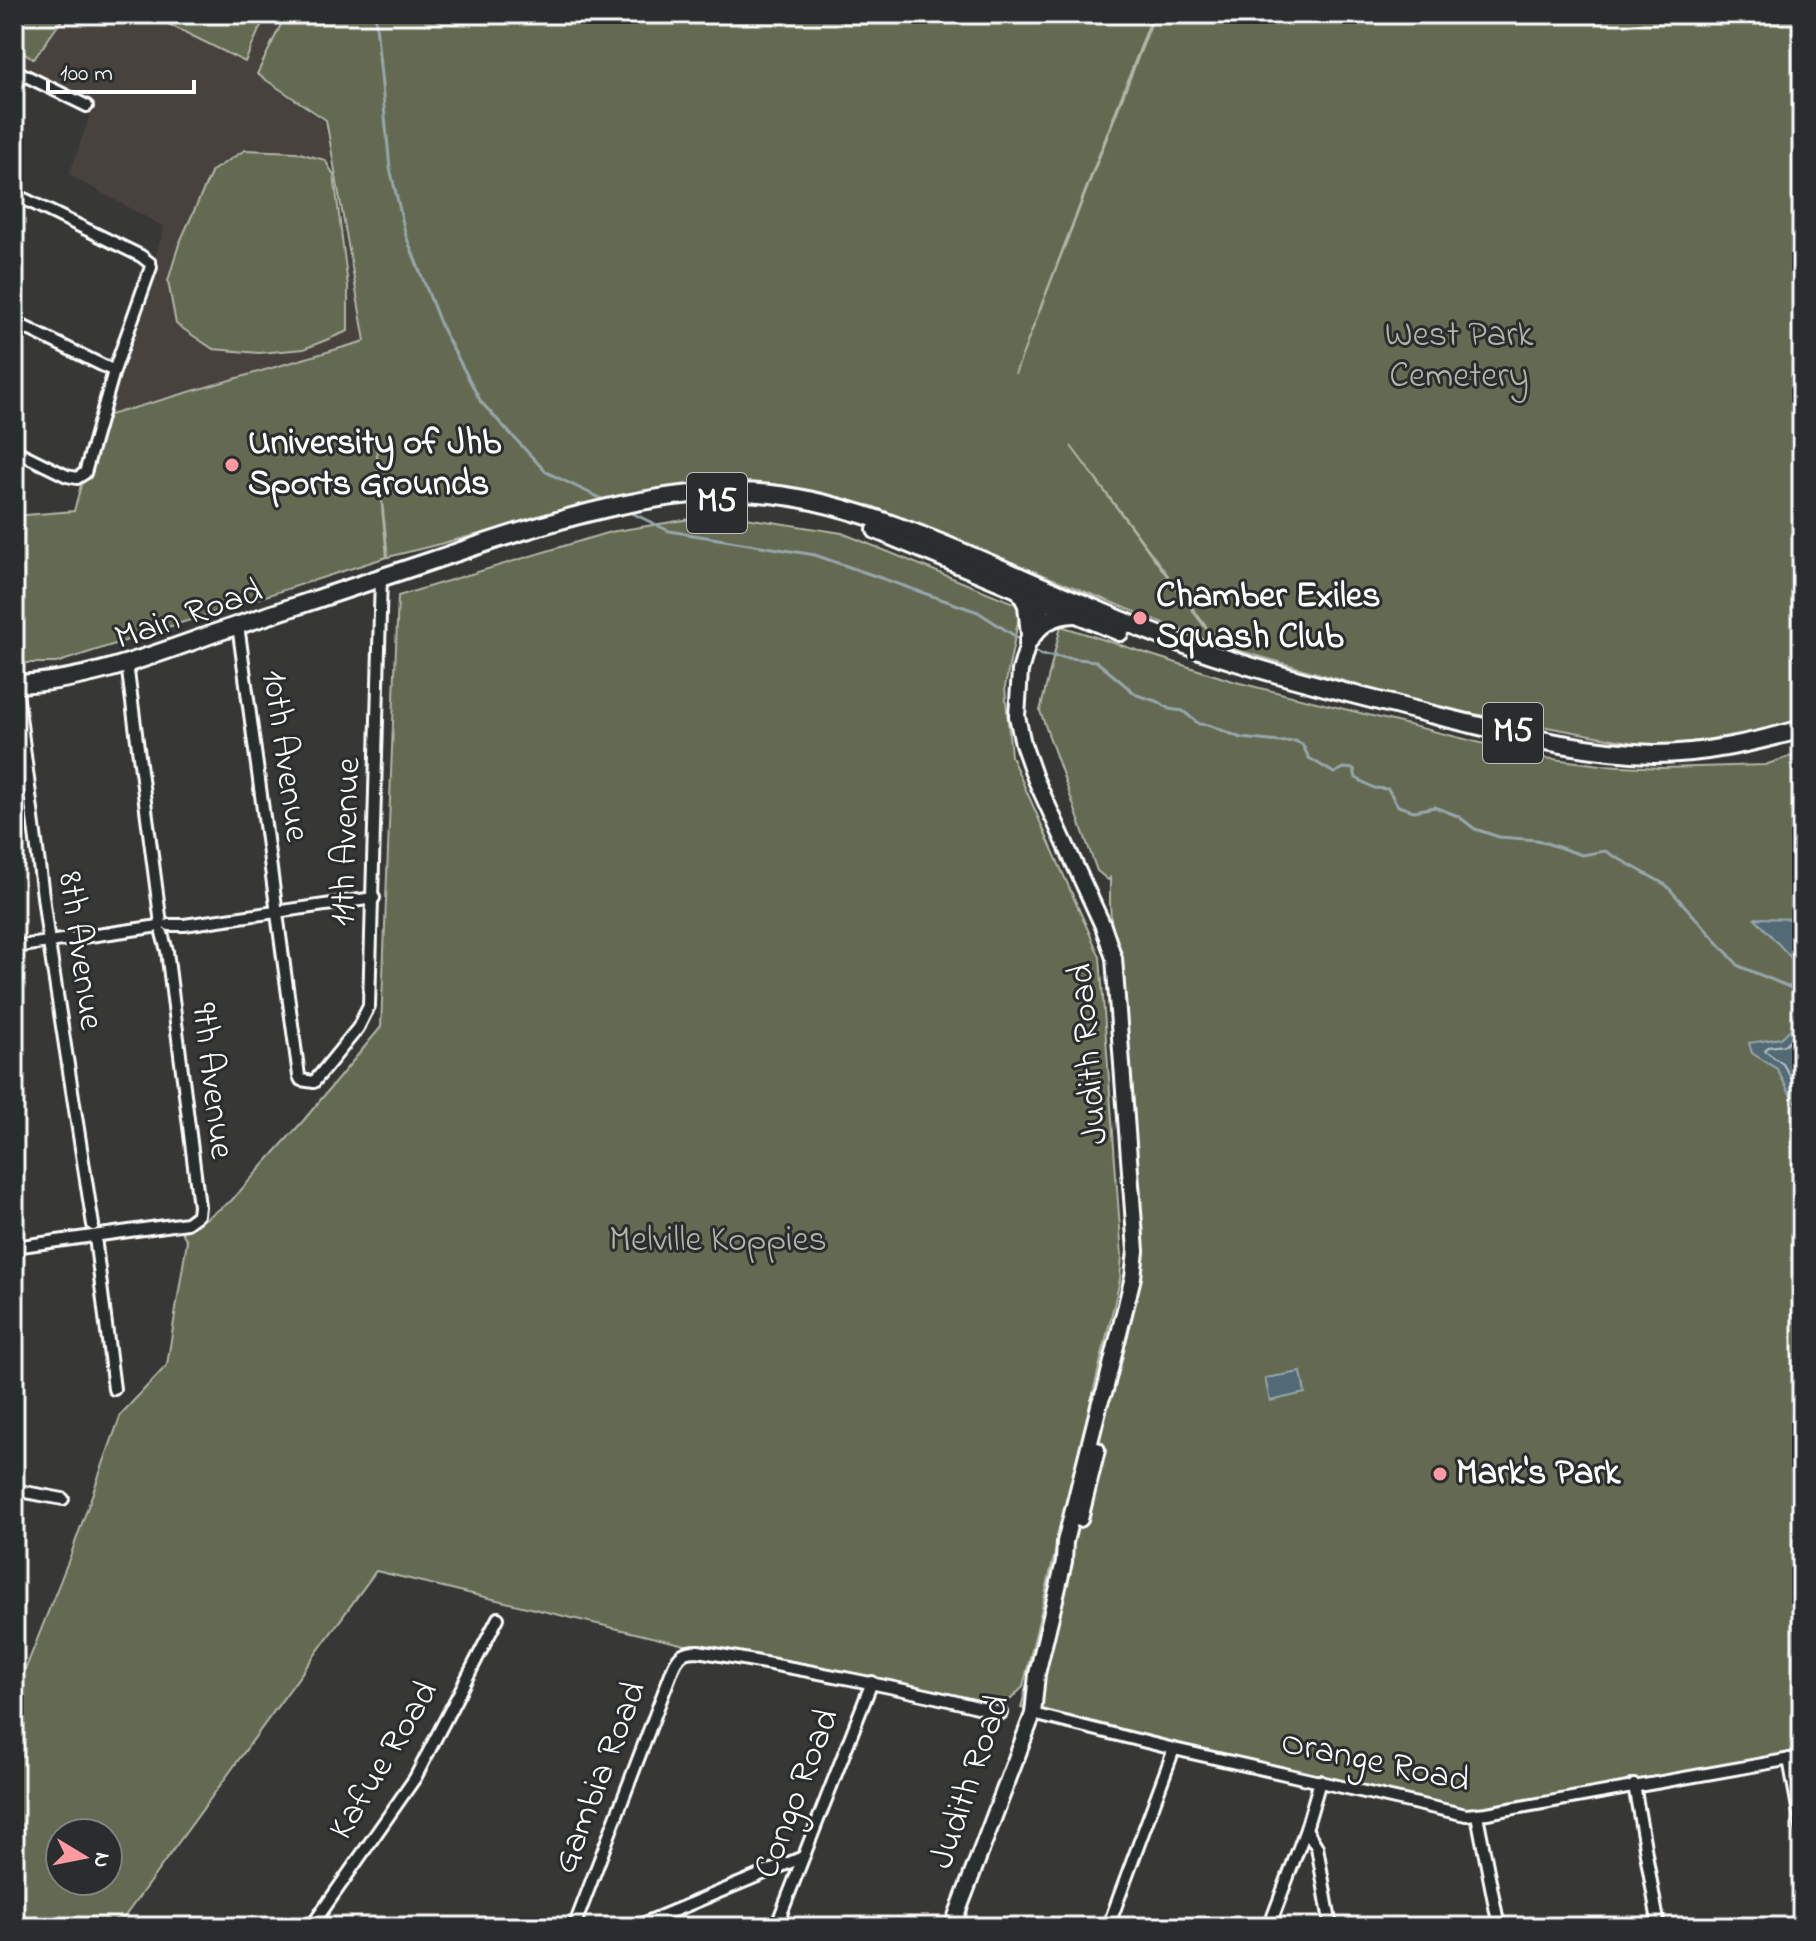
<svg xmlns="http://www.w3.org/2000/svg" width="1816" height="1941" viewBox="0 0 1816 1941" font-family="'Indie Flower',sans-serif">
<style>
.built{fill:#47423e}
.green{fill:#646b51;stroke:#b2b5a8;stroke-width:2;fill-rule:evenodd}
.water{fill:#516a76;stroke:#97a6ad;stroke-width:2}
.lines{fill:none;stroke-linecap:round;stroke-linejoin:round}
.shore{stroke:#b9c3c8;stroke-width:2}
.stream{stroke:#97a6ad;stroke-width:3}
.street-casing{stroke:#fff;stroke-width:16}
.secondary-casing{stroke:#fff;stroke-width:20}
.primary-casing{stroke:#fff;stroke-width:22}
.street{stroke:#2a2d2e;stroke-width:10}
.secondary{stroke:#2a2d2e;stroke-width:14}
.primary{stroke:#2a2d2e;stroke-width:16}
.poi-dot{fill:#ff9aa2;stroke:#2a2d2e;stroke-width:3}
.labels{text-anchor:middle;dominant-baseline:central;stroke-width:6;stroke-linejoin:round;paint-order:stroke}
.shield{fill:#2a2d2e;stroke:#bfc0c0;stroke-width:2}
.shield-label{font-size:34px;font-weight:bold;fill:#fff}
.park-label{font-size:36px;fill:#b2b5a8;stroke:#2a2d2e}
.poi-label{font-size:36px;font-weight:bold;fill:#fff;stroke:#2a2d2e;text-anchor:start}
.street-label{font-size:36px;fill:#fff;stroke:#2a2d2e}
</style>
<rect width="100%" height="100%" fill="#373735"/>
<filter id="ink" filterUnits="userSpaceOnUse"><feTurbulence type="fractalNoise" baseFrequency=".0125" numOctaves="2"/><feDisplacementMap in="SourceGraphic" scale="16" xChannelSelector="R" yChannelSelector="G"/><feConvolveMatrix kernelMatrix="1 2 1 2 8 2 1 2 1" color-interpolation-filters="sRGB"/></filter>
<g filter="url(#ink)">
<path class="built" d="M14,14H284L255,74L324,121L364,341L99,417L153,266L164,227L69,175L94,103L14,64Z"/>
<g class="green">
<path d="M14,14H66L34,59L14,47Z"/>
<path d="M148,14H266L245,62Z"/>
<path d="M286,14H1153L1015,374L1155,14H1802V720L1777,729L1657,747L1430,706L1220,645L1071,446L1218,645L872,506L767,487L643,493L388,557L375,436L387,557L56,663H14V516L74,511L99,418L365,341L326,120L257,74Z"/>
<path d="M245,150L296,152L325,160L334,175L348,286V331L304,349L259,353L213,349L176,324L168,281L179,244L212,171Z"/>
<path d="M721,514L842,533L1021,606L1005,687L1011,756L1100,957L1122,1256L1120,1280L1023,1687L1005,1705L689,1646L376,1571L117,1927H14V1698L71,1554L121,1414L167,1365L187,1241L179,1226H195L231,1201L303,1121L381,1027L398,596L610,532ZM60,1833H108V1881H60Z"/>
<path d="M1061,626L1236,682L1537,757L1601,765L1663,768L1765,765L1802,752V1755L1467,1810L1314,1781L1021,1708L1134,1240L1110,905V878L1108,880L1097,871L1040,711Z"/>
</g>
<g class="water">
<path d="M1755,918L1802,919V970Z"/>
<path d="M1802,1018V1109L1792,1098L1777,1069L1752,1053L1749,1043L1781,1038Z"/>
<path d="M1301,1372L1305,1393L1270,1401L1265,1378Z"/>
</g>
<g class="lines">
<path class="shore" d="M1802,1029L1785,1045L1768,1047L1765,1051L1783,1064L1802,1097"/>
<g class="stream">
<path d="M375,14L390,168L406,236L442,328L481,402L546,472L606,501"/>
<path d="M630,512L669,531L815,555L978,612L1018,638"/>
<path d="M1037,652L1041,655L1096,661L1137,695L1159,702L1169,709L1183,711L1199,724L1209,725L1241,738L1280,742L1295,741L1302,744L1309,758L1334,773L1344,768L1354,769L1356,778L1374,788L1388,789L1398,806L1414,811L1435,807L1458,816L1475,829L1499,837L1537,840L1582,855L1605,851L1666,885L1739,966L1799,991L1802,996"/>
</g>
<g class="street-casing">
<g id="street">
<path d="M14,70L87,106"/>
<path d="M14,194L141,256L150,263L151,267L114,371L85,473L77,478L67,476L14,450"/>
<path d="M14,322L114,371"/>
<path d="M238,625L299,1076L301,1080L314,1082L358,1028L369,1006L381,577"/>
<path d="M127,664L161,924"/>
<path d="M16,685L49,943L93,1225"/>
<path d="M169,925H184L374,898"/>
<path d="M14,947L159,926"/>
<path d="M95,1237L114,1389"/>
<path d="M14,1247L187,1223L198,1215L199,1206L167,951L162,933"/>
<path d="M14,1490L63,1499"/>
<path d="M1033,1714L1174,1749L1466,1815L1487,1813L1802,1757"/>
<path d="M1789,1759L1802,1830"/>
<path d="M1634,1785L1659,1927"/>
<path d="M1477,1815L1499,1927"/>
<path d="M1306,1829L1317,1847L1331,1927"/>
<path d="M311,1927L415,1778L498,1618"/>
<path d="M574,1927L673,1668C679,1654 684,1651 698,1651C800,1669 901,1687 1001,1713"/>
<path d="M635,1927L803,1857"/>
<path d="M776,1927L872,1682"/>
<path d="M1108,1927L1174,1749"/>
<path d="M1269,1927L1306,1829L1320,1781"/>
</g>
</g>
<g class="secondary-casing">
<g id="secondary">
<path d="M1080,1519L1097,1450"/>
<path d="M952,1927L1033,1714L1037,1674L1064,1562L1065,1542L1100,1402L1105,1390L1133,1277L1136,1251L1114,958L1103,926L1035,778L1023,744L1017,716L1020,671L1033,626L1050,591"/>
</g>
</g>
<g class="primary-casing">
<g id="primary">
<path d="M876,530L1120,632"/>
<path d="M1019,589L1027,605L1030,635"/>
<path d="M1028,642C1040,623 1052,615 1075,614"/>
<path d="M14,684C87,682 153,655 221,631C292,607 363,584 434,560C536,526 662,482 771,494C871,505 985,563 1079,602C1127,623 1176,643 1227,659C1295,681 1365,697 1434,715C1506,732 1580,753 1655,754C1704,754 1755,742 1802,729"/>
</g>
</g>
<use href="#street" class="street"/>
<use href="#secondary" class="secondary"/>
<use href="#primary" class="primary"/>
</g>
</g>
<g class="poi-dot">
<circle cx="232" cy="465" r="8"/>
<circle cx="1140" cy="618" r="8"/>
<circle cx="1440" cy="1474" r="8"/>
</g>
<g class="labels">
<g class="shield">
<rect x="687" y="473" width="60" height="60" rx="6"/>
<rect x="1483" y="703" width="60" height="60" rx="6"/>
</g>
<g class="shield-label">
<text x="717" y="503">M5</text>
<text x="1513" y="733">M5</text>
</g>
<g class="park-label">
<text x="1459" y="336">West Park<tspan x="1459" dy="41">Cemetery</tspan></text>
<text x="718" y="1241">Melville Koppies</text>
</g>
<g class="poi-label">
<text x="248" y="444">University of Jhb<tspan x="248" dy="41">Sports Grounds</tspan></text>
<text x="1156" y="597">Chamber Exiles<tspan x="1156" dy="41">Squash Club</tspan></text>
<text x="1456" y="1474">Mark's Park</text>
</g>
<g class="street-label">
<text transform="translate(189 616) rotate(-19)">Main Road</text>
<text transform="translate(284 756) rotate(82)">10th Avenue</text>
<text transform="translate(347 842) rotate(-88)">11th Avenue</text>
<text transform="translate(79 951) rotate(82)">8th Avenue</text>
<text transform="translate(1090 1054) rotate(-95)">Judith Road</text>
<text transform="translate(211 1081) rotate(83)">9th Avenue</text>
<text transform="translate(385 1761) rotate(-59)">Kafue Road</text>
<text transform="translate(1375 1763) rotate(12)">Orange Road</text>
<text transform="translate(601 1778) rotate(-69)">Gambia Road</text>
<text transform="translate(971 1782) rotate(-71)">Judith Road</text>
<text transform="translate(798 1794) rotate(-69)">Congo Road</text>
</g>
</g>
<rect width="1816" height="1941" fill="none" stroke="#2a2d2e" stroke-width="48"/>
<rect x="24" y="24" width="1768" height="1893" fill="none" stroke="#fff" stroke-width="3" filter="url(#ink)"/>
<g transform="translate(84 1857) rotate(100)"><circle r="38" fill="#2a2d2e" stroke="#7f8182" stroke-width="2"/>
<path d="M0-6L14 30L0 20L-14 30Z" fill="#ff9aa2"/>
<text y="-12" font-size="22" font-weight="bold" text-anchor="middle" fill="#ffffff">N</text>
</g>
<path d="M48 80v12h146v-12" fill="none" stroke="#ffffff" stroke-width="4"/>
<text x="60" y="80" font-size="24" fill="#ffffff" stroke="#2a2d2e" stroke-width="6" paint-order="stroke">100 m</text>
</svg>
